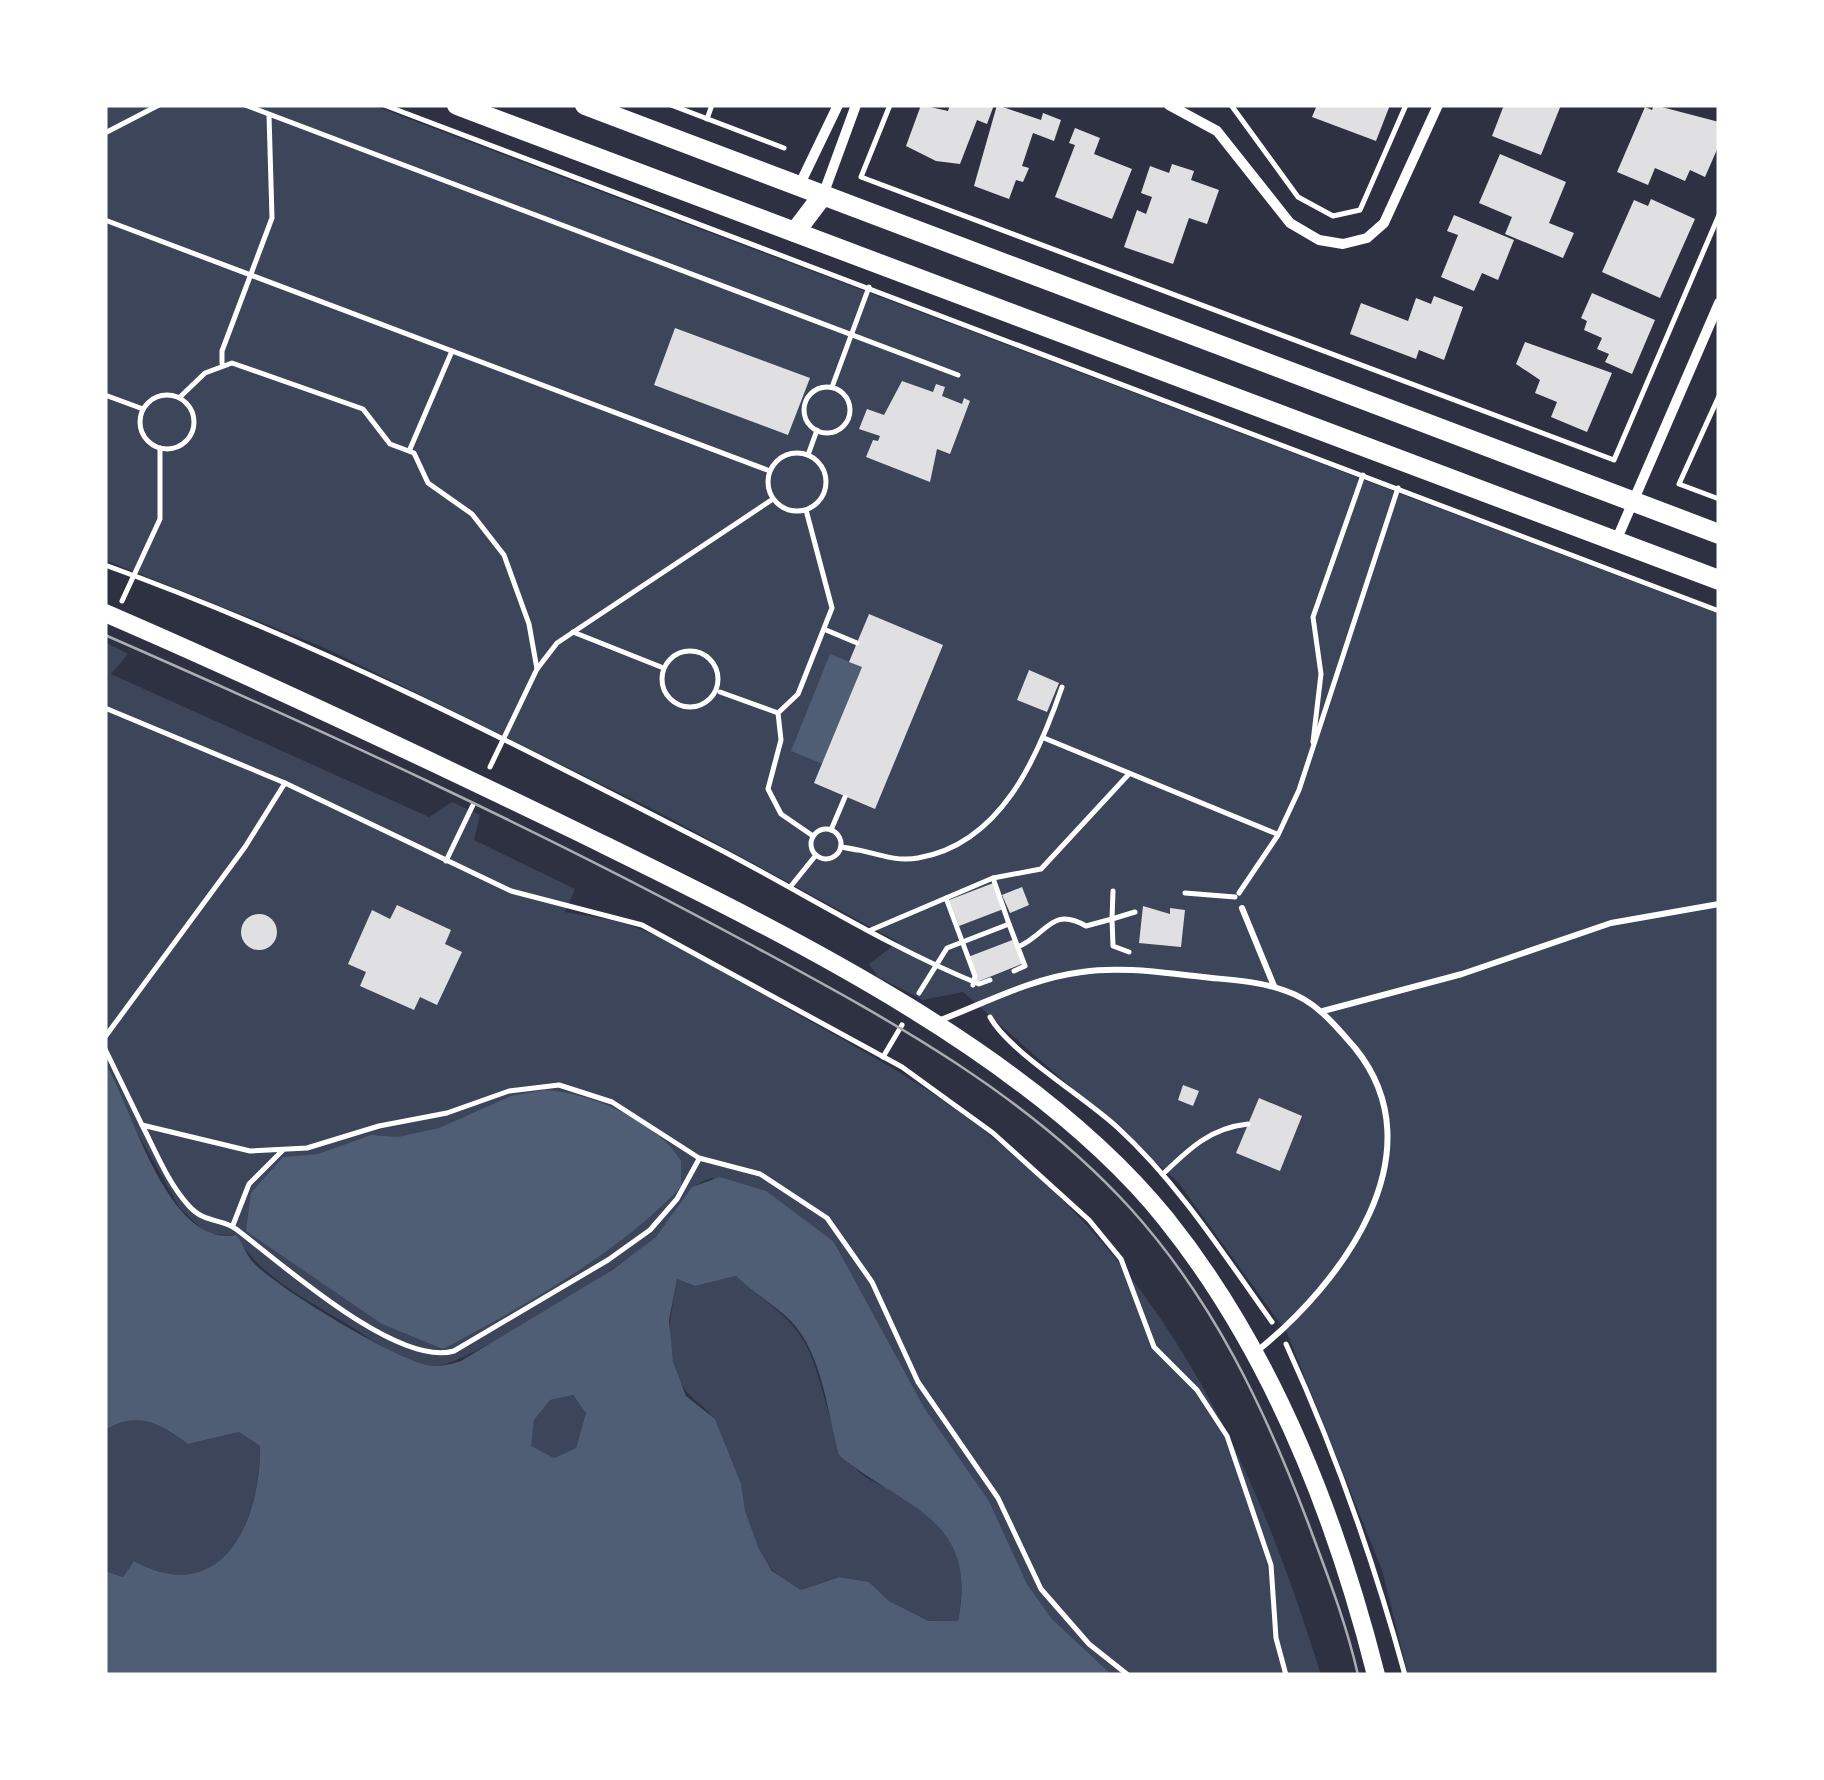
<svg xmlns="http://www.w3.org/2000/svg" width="1824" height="1780" viewBox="0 0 1824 1780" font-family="Karla,sans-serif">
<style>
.green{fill:#3c4559}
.water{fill:#4f5d75;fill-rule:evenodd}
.building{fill:#e0e0e3}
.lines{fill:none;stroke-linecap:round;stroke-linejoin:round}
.path{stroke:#fff;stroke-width:5}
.service{stroke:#fff;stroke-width:6}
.minor{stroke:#fff;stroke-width:10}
.tertiary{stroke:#fff;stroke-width:18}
.secondary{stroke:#fff;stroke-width:20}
.tram{stroke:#abadb3;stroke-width:2.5}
</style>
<rect width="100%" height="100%" fill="#2d3142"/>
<g class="green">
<path d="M105,105H372L1719,614V1675H1408L1382,1570L1287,1333L1178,1182L963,992L923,1000L878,977L869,964L898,942L660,813L325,648L105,560Z"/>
<path d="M105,642L128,654L111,674L429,817L452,802L480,815L474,840L575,889L565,912C587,916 611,919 632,926C690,946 745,985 799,1015C849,1043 901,1071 948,1104C1154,1248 1249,1442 1321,1675H1112L1052,1619L1027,1584L989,1501L925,1409L834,1242L712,1178C681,1186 678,1216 657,1236C632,1260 464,1367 436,1366C406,1365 372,1340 347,1324C306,1299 261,1278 236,1235L207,1234L179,1207L133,1125L105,1063Z"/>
<path d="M736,1276C759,1299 791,1315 806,1345C827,1385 826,1438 859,1472C867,1480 882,1485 892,1491C950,1525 970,1553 958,1621H930L889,1601L869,1582L838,1577L801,1590C791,1583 777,1577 770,1567C743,1532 738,1466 716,1423C704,1399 683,1403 673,1363C666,1334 672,1307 677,1279L695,1286Z"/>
<path d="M573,1395L586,1413L576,1448L554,1458L530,1446L534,1420L550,1399Z"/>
<path d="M123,1419H151L188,1444L239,1432L260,1446C260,1521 223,1609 134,1561L123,1577L105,1571V1430Z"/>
</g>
<g class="water">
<path d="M830,654L862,667L823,764L791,751Z"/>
<path d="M105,1063C133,1108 167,1248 236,1235C244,1244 245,1253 252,1261C275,1287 389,1355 423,1364C436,1368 448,1365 461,1361L612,1270L656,1237L692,1187L720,1177L766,1191L834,1242L925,1409L989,1501L1027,1584L1052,1619L1112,1675H105V1571L123,1577L134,1561C222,1609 261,1521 260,1446L239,1432L188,1444C159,1423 138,1410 105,1430ZM736,1276C753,1293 775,1305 791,1321C823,1355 827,1412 839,1455C903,1509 979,1516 958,1621H929L889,1601L869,1582L839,1577L801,1590L772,1571L759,1549L745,1511L741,1484L715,1419L686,1396L673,1362L669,1320L677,1279L695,1286ZM573,1395L586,1413L576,1448L554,1458L531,1446L534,1420L550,1400Z"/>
<path d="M544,1090C588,1092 657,1120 681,1161V1187C617,1254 528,1304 443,1349L382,1324L246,1231L251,1193L283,1157L318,1154L371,1135L398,1137L439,1128L511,1096Z"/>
</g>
<g class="building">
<path d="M921,105L948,111L950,105H994L987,124L977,120L960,164L936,161L906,146Z"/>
<path d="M997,105L1041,120L1043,113L1061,120L1054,141L1033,133L1022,166L1029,168L1023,182L1016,180L1009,199L974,186Z"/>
<path d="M1317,105H1390L1376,141L1312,117Z"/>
<path d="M1504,105H1561L1541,155L1492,136Z"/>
<path d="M1654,105L1719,122V145L1705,177L1690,170L1685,181L1655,168L1648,185L1617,172L1645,107L1652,110Z"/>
<path d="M1075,128L1100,138L1094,154L1132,169L1112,219L1055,197L1075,145L1069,143Z"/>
<path d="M1500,154L1566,182L1549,223L1574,233L1563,258L1505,234L1512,217L1479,203Z"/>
<path d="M1172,164L1194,171L1191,180L1219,190L1207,224L1189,218L1173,264L1124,247L1137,210L1146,214L1152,197L1141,193L1150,166L1169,173Z"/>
<path d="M1651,199L1695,219L1660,298L1602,272L1634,200L1648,206Z"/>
<path d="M1454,215L1514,240L1498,280L1482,273L1474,291L1441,277L1458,235L1447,231Z"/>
<path d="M1592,293L1655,320L1632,374L1605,362L1609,354L1597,349L1602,338L1584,330L1587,321L1581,318Z"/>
<path d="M1434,296L1463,307L1444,360L1419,350L1416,359L1350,334L1361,303L1408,321L1416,298L1431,304Z"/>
<path d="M675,328L810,378L788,435L654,385Z"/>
<path d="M1525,342L1612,373L1587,432L1551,417L1557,402L1535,393L1540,380L1516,364Z"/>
<path d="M902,381L933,392L936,384L945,387L942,396L962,404L964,398L970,401L950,454L937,449L930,482L866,457L873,440L878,441L880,436L859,429L867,409L884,415Z"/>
<path d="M869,614L943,645L875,809L814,783L862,667L849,662Z"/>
<path d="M1029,670L1059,683L1047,712L1017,700Z"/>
<path d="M996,882L1006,908L959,926L949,900Z"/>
<path d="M1022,887L1029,905L1010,913L1002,895Z"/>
<path d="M397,905L451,930L445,944L462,952L437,1005L420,997L414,1010L360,986L366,972L348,964L372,910L390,919Z"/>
<path d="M1143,906L1170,914V908L1185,910L1181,947L1139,943Z"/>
<circle cx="259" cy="932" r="18"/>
<path d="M1015,939L1024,963L977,982L968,957Z"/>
<path d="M1183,1085L1199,1091L1193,1106L1178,1100Z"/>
<path d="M1259,1098L1302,1116L1280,1171L1236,1153Z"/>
</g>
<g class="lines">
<g class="path">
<path d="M245,105L958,375"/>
<path d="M384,105L1719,611"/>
<path d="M671,105L784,148"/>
<path d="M890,105L861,177L1614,460L1719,215"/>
<path d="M1231,105L1298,197L1333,216L1360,210L1406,105"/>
<path d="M707,119L712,105"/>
<path d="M105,133L159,105"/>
<path d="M105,220L770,471"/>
<path d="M222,363V351L272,218L269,115"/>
<path d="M832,387L869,287"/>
<circle cx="827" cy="410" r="23"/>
<path d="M105,395L143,409"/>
<circle cx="167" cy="422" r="27"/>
<path d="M1719,396L1679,484L1719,499"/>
<path d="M180,397L205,373L232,363L363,409L390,444L414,453L428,483L472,514L504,555L529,624L537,669"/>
<path d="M410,449L452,351"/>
<circle cx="797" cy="482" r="29"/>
<path d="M808,455L817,430"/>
<path d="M806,510L832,608L798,694L778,713L781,740L768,789L781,814L813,836"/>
<path d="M105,565C316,641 518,745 717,848C804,893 888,947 979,984L990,980"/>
<path d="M122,601L160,519V448"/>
<path d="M826,630L857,643"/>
<path d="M573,632L661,667"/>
<circle cx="690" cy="679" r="28"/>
<path d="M720,692L778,713"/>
<path d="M105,708L285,783L511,891L642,925L902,1067L993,1133L1089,1220L1121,1259L1154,1347L1197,1390L1227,1436L1271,1565L1276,1638L1286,1675"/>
<path d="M1044,738L1277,834"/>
<path d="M1313,742L1321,674L1313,617L1363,475"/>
<path d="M490,767L537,669L557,643L773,499"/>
<circle cx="826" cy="844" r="15"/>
<path d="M831,830L845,797"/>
<path d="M857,850L841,847C867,849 891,863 918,858C1001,844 1038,757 1062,687"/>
<path d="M446,861L473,805"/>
<path d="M791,886L816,855"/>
<path d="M1113,891L1112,919L1135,912"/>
<path d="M1185,893L1235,897"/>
<path d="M1239,893L1278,835L1299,790L1398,488"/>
<path d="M946,898L975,976L973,985"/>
<path d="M1009,924L1025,966L1014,971"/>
<path d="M871,930L993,878L1041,869L1128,775"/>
<path d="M1018,947C1048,934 1051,906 1086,926L1112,919L1113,946L1129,952"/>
<path d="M919,993L947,948L1009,924L993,878"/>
<path d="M990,1017C1009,1052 1085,1097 1118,1128C1179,1184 1224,1255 1272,1322"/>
<path d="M105,1037L245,847L285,783"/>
<path d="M105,1049L142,1125L250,1151L307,1148L379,1126L447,1113L509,1091L559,1085L612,1102L699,1158L760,1174L827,1218L872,1282L918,1382L998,1498L1041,1589L1089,1644L1128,1675"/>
<path d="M883,1057L902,1025"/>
<path d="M142,1125C156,1152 168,1183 189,1206C205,1224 222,1218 236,1229C280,1262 397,1368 454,1351L608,1260L650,1230L677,1199L699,1159"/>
<path d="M1163,1174C1189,1149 1210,1128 1248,1124"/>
<path d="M233,1225L249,1184L282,1151"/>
<path d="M1286,1344C1335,1451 1374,1562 1405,1675"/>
</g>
<g class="service">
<path d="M1242,908L1274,986"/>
<path d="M1323,1011L1462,974L1611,923L1719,904"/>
<path d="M938,1021C985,1003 1032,978 1082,972C1121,966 1164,973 1203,977C1230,980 1260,981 1286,991C1316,1001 1335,1025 1355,1048C1440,1153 1341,1284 1256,1352"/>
</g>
<g class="minor">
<path d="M1169,105L1217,131L1290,223L1319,240L1343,244L1367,238L1384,223L1438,105"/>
<path d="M799,186L838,105"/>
<path d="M823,195L856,105"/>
<path d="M1616,541L1719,303"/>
</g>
<path class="tertiary" d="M105,613C265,682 423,757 580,833C773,928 1029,1049 1166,1219C1271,1350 1335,1513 1376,1675"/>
<g class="secondary">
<path d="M457,105L1719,580"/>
<path d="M585,105L1719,534"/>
<path d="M795,232L823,195"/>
</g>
<path class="tram" d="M105,635C322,730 538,829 746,942C884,1017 1024,1091 1131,1209C1213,1300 1264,1407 1307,1520C1326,1571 1346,1622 1358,1675"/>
</g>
<rect width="1824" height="1780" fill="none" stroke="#ffffff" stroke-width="215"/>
</svg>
